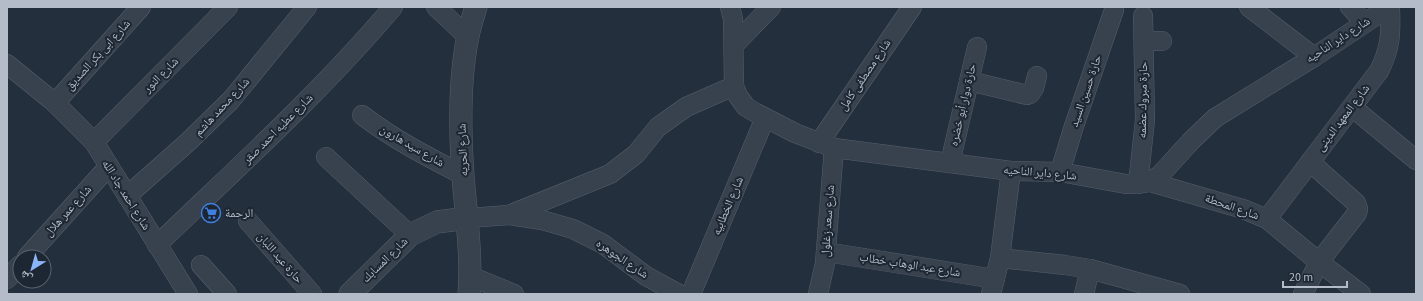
<svg xmlns="http://www.w3.org/2000/svg" width="1423" height="301" viewBox="0 0 1423 301" font-family="'Source Sans 3','Noto Naskh Arabic',sans-serif">
<style>
.lines{fill:none;stroke-linecap:round;stroke-linejoin:round}
.minor-casing{stroke:#565f6c;stroke-width:20}
.tertiary-casing{stroke:#565f6c;stroke-width:23}
.minor{stroke:#38414e;stroke-width:19}
.tertiary{stroke:#38414e;stroke-width:22}
.labels{text-anchor:middle;dominant-baseline:central;stroke-width:4;stroke-linejoin:round;paint-order:stroke}
.street-label{font-size:12px;fill:#b4bcc9;stroke:#1d2633}
.poi-label{font-size:12px;fill:#b4bcc9;stroke:#1d2633;text-anchor:start}
</style>
<rect width="100%" height="100%" fill="#242f3e"/>
<g class="lines">
<g class="minor-casing">
<g id="minor">
<path d="M436,7L468,37"/>
<path d="M730,7L733,19L734,86L738,96L746,107L756,113L795,133L834,148L1011,171L1060,172L1126,184H1138L1150,182L1160,175L1191,141L1215,118L1314,57L1389,7"/>
<path d="M1249,7L1314,57"/>
<path d="M1350,7L1365,23"/>
<path d="M1144,41H1162"/>
<path d="M734,45L771,7"/>
<path d="M7,64L55,103L94,142L188,294"/>
<path d="M969,81L1027,95L1030,94L1034,88L1037,76"/>
<path d="M55,103L141,7"/>
<path d="M1352,107L1416,160"/>
<path d="M362,115C393,139 428,157 463,175"/>
<path d="M94,142L228,7"/>
<path d="M819,143L912,7"/>
<path d="M326,157L410,235"/>
<path d="M950,163L977,47"/>
<path d="M1060,172L1074,126L1114,10"/>
<path d="M1150,182L1243,209L1267,219L1319,262L1361,294"/>
<path d="M1138,184L1145,120L1143,16"/>
<path d="M127,196L188,142L231,100L307,7"/>
<path d="M509,215L610,174L636,154L658,127L686,107L734,86"/>
<path d="M468,218L509,215L542,220L573,229L603,244L646,276L679,294"/>
<path d="M1267,219L1379,71C1391,48 1391,32 1390,7"/>
<path d="M248,221L312,294"/>
<path d="M157,245C238,167 321,92 393,7"/>
<path d="M826,252L995,279"/>
<path d="M27,257L109,166"/>
<path d="M1000,258L1065,265L1090,269L1180,294"/>
<path d="M201,265L227,294"/>
<path d="M470,276L514,294"/>
<path d="M7,279L20,265"/>
<path d="M691,294L765,118"/>
<path d="M818,294L825,263L834,148"/>
<path d="M991,294L1000,258L1011,171"/>
<path d="M1084,294L1090,269"/>
<path d="M1303,294L1319,262L1357,213L1358,209L1356,203L1310,162"/>
</g>
</g>
<g class="tertiary-casing">
<g id="tertiary">
<path d="M350,294L410,235L437,222L468,218"/>
<path d="M469,294C472,254 466,215 463,176C460,133 459,79 468,36C470,26 473,17 476,7"/>
</g>
</g>
<use href="#minor" class="minor"/>
<use href="#tertiary" class="tertiary"/>
</g>
<defs>
<g id="supermarket-ring" transform="scale(1)"><circle r="9.5" fill="#1d2633" stroke="#3f7fe0" stroke-width="1.5"/><path d="M-6-5.5h2.5l.6 2H6L4.5 2H-2.5L-4.4-4H-6ZM-1.5 3.2a1.3 1.3 0 1 0 .1 0ZM3 3.2a1.3 1.3 0 1 0 .1 0Z" fill="#3f7fe0"/></g>
</defs>
<g fill-rule="evenodd">
<use href="#supermarket-ring" x="211" y="213"/>
</g>
<g class="labels">
<g class="street-label">
<text transform="translate(1338 40) rotate(-33)">شارع داير الناحيه</text>
<text transform="translate(98 55) rotate(-48)">شارع ابى بكر الصديق</text>
<text transform="translate(161 75) rotate(-45)">شارع النور</text>
<text transform="translate(865 75) rotate(-56)">شارع مصطفى كامل</text>
<text transform="translate(1086 91) rotate(-71)">حارة حسين السيد</text>
<text transform="translate(1143 100) rotate(-89)">حارة مبروك عضمه</text>
<text transform="translate(963 105) rotate(-77)">حارة دوار أبو خضره</text>
<text transform="translate(222 107) rotate(-47)">شارع محمد هاشم</text>
<text transform="translate(1343 118) rotate(-53)">شارع المعهد الدينى</text>
<text transform="translate(278 129) rotate(-45)">شارع عطيه احمد صقر</text>
<text transform="translate(412 146) rotate(30)">شارع سيد هارون</text>
<text transform="translate(463 150) rotate(-92)">شارع الحريه</text>
<text transform="translate(1040 173) rotate(5)">شارع داير الناحيه</text>
<text transform="translate(126 195) rotate(58)">شارع احمد جاد الله</text>
<text transform="translate(728 206) rotate(-67)">شارع الخطابيه</text>
<text transform="translate(1232 207) rotate(19)">شارع المحطة</text>
<text transform="translate(68 211) rotate(-48)">شارع عمر هلال</text>
<text transform="translate(828 221) rotate(-86)">شارع سعد زغلول</text>
<text transform="translate(280 258) rotate(49)">حارة عيد اللبان</text>
<text transform="translate(622 259) rotate(34)">شارع الجوهره</text>
<text transform="translate(385 260) rotate(-44)">شارع المسابك</text>
<text transform="translate(910 265) rotate(9)">شارع عبد الوهاب خطاب</text>
</g>
<g class="poi-label">
<text x="225" y="213">الرحمة</text>
</g>
</g>
<rect width="1423" height="301" fill="none" stroke="#b4bcc9" stroke-width="16"/>
<g transform="translate(32 269) rotate(217)"><circle r="19" fill="#1d2633" stroke="#59626f"/>
<path d="M0-3L7 15L0 10L-7 15Z" fill="#8ab4f8"/>
<text y="-6" font-size="11" font-weight="bold" text-anchor="middle" fill="#b4bcc9">ش</text>
</g>
<path d="M1283 281v6h64v-6" fill="none" stroke="#b4bcc9" stroke-width="2"/>
<text x="1289" y="281" font-size="12" fill="#b4bcc9" stroke="#1d2633" stroke-width="3" paint-order="stroke">20 m</text>
</svg>
